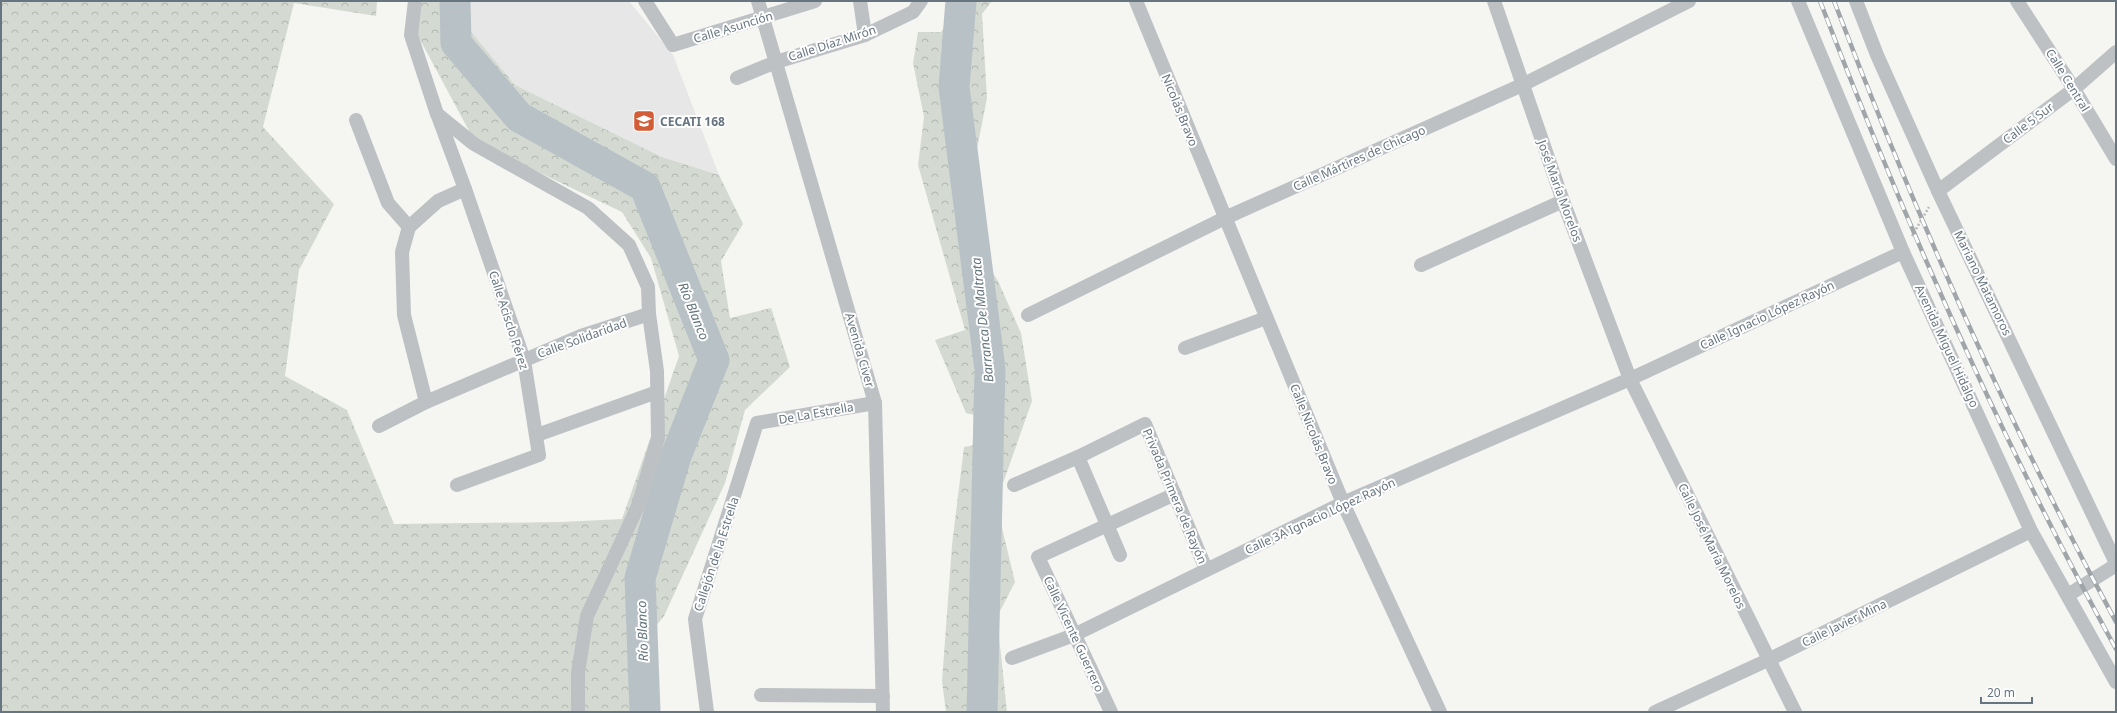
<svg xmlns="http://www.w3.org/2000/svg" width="2117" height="713" viewBox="0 0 2117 713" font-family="'Noto Sans',sans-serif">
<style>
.built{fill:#e6e7e6}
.forest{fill:url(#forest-crowns)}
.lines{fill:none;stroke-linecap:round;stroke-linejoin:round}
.river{stroke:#b8c1c6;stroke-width:31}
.path{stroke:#b7babc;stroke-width:2.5;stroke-dasharray:2 2;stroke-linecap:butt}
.minor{stroke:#bdc1c4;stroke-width:14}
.rail-casing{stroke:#9fa5a9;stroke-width:4.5}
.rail{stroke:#fff;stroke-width:3;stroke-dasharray:9;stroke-linecap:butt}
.labels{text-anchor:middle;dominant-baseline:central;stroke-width:4;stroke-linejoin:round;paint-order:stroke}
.street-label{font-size:12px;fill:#677580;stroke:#fff}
.poi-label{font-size:12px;font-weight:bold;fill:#677580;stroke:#fff;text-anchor:start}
.water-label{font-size:13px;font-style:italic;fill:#63767d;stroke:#fff}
</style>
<defs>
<pattern id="forest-crowns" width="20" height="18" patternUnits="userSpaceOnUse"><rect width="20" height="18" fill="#d4dad2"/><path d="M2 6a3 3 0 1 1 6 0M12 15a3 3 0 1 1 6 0" fill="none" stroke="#b0b5b0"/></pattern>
</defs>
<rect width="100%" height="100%" fill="#f5f5f2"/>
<path class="built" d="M461,1H629L673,55L719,175L662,157L515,85L464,23Z"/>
<g class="forest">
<path d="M1,1H377L376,16L294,3L263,127L334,204L299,270L285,376L347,410L394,524L561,522L622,519L679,356L651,258L622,212L475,142L417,34L416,1H461L464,23L515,85L662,157L719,175L743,224L721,261L730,318L771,308L790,367L745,410L725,483L664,616L629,660L630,712H1Z"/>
<path d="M962,1H992L982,14L987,98L962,225L998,281L1021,333L1032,401L996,503L1015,582L997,617L1007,712H946L942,681L952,545L964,447L980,444L987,418L966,413L935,340L965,330L918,165L924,117L913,63L918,32H941Z"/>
</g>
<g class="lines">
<g class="river">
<path d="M455,1L456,43L519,117L645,187L714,360L676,456L640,578L645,712"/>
<path d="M961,1L954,87L990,369L982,712"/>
</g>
<path class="path" d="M1912,236L1929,207"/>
<g class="minor">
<path d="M415,1L411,35L437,114L474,144L588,208L629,245L648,287L649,314L657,371L658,438L638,506L587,616L578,673V712"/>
<path d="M645,1L673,45L815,1"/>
<path d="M758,1L875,403L883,712"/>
<path d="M860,1L865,35"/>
<path d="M1136,1L1343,503L1440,712"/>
<path d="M1494,1L1563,201L1630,379L1795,712"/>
<path d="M1798,1L1903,252L2031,531L2116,682"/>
<path d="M1856,1L1877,55L1938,191L2116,563"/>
<path d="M2017,1L2074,89L2116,159"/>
<path d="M737,78L776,62L865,35L913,12L921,1"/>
<path d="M438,116L465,189L524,360L539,455L457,485"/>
<path d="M356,120L388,203L409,227"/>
<path d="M1938,191L2074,89L2116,52"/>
<path d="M409,227L402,252L404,315L426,402"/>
<path d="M409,227L438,201L465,189"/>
<path d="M1421,265L1563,201"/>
<path d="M1028,315L1225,218L1522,85L1689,1"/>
<path d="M1185,348L1266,318"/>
<path d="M379,426L426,402L581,336L649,314"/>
<path d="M537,435L657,392"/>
<path d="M1078,457L1120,555"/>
<path d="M1014,485L1078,457L1145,424L1206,569"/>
<path d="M2068,595L2116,565"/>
<path d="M1012,658L1074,635L1343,503L1630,379L1903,252"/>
<path d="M761,695L883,696"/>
<path d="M707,712L695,619L757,423L875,403"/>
<path d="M1111,712L1038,557L1175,494"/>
<path d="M1655,712L1768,660L2031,531"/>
</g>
<g class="rail-casing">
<g id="rail">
<path d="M1820,1C1905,223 2001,440 2116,649"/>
<path d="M1834,1C1915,214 2007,421 2116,622"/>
</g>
</g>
<use href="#rail" class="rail"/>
</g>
<defs>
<g id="school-square" transform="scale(1.15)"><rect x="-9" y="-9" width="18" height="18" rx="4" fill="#d25d36" stroke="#fff"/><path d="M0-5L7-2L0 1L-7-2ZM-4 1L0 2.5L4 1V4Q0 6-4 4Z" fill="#fff"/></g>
</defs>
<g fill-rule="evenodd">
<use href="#school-square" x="644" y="121"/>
</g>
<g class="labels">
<g class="street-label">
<text transform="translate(733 27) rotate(-17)">Calle Asunción</text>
<text transform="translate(832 43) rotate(-18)">Calle Díaz Mirón</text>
<text transform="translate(2068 80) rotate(58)">Calle Central</text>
<text transform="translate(1180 110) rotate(68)">Nicolás Bravo</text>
<text transform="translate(2028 123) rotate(-37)">Calle 5 Sur</text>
<text transform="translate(1359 158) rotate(-24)">Calle Mártires de Chicago</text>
<text transform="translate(1560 191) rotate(70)">José María Morelos</text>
<text transform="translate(1983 283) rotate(64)">Mariano Matamoros</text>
<text transform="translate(1767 315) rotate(-25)">Calle Ignacio López Rayón</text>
<text transform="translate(509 320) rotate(72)">Calle Acisclo Pérez</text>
<text transform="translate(582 338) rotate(-20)">Calle Solidaridad</text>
<text transform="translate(1947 346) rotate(65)">Avenida Miguel Hidalgo</text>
<text transform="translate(860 350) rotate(74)">Avenida Civer</text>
<text transform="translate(816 413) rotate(-10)">De La Estrella</text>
<text transform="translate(1314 434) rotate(68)">Calle Nicolás Bravo</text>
<text transform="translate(1175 496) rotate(67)">Privada Primera de Rayón</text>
<text transform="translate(1320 516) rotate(-25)">Calle 3A Ignacio López Rayón</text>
<text transform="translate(1712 546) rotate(64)">Calle José María Morelos</text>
<text transform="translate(716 554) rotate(-72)">Callejón de la Estrella</text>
<text transform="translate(1844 623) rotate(-26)">Calle Javier Mina</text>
<text transform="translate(1074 634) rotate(65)">Calle Vicente Guerrero</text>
</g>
<g class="poi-label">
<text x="660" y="121">CECATI 168</text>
</g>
<g class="water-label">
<text transform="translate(694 311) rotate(68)">Río Blanco</text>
<text transform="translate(982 320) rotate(-96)">Barranca De Maltrata</text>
<text transform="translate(642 631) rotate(-92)">Río Blanco</text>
</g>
</g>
<rect width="2117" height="713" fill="none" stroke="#677580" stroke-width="4"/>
<path d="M1981 697v6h51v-6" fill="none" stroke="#677580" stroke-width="2"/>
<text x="1987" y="697" font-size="12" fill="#677580" stroke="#ffffff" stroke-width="3" paint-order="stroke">20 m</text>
</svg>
